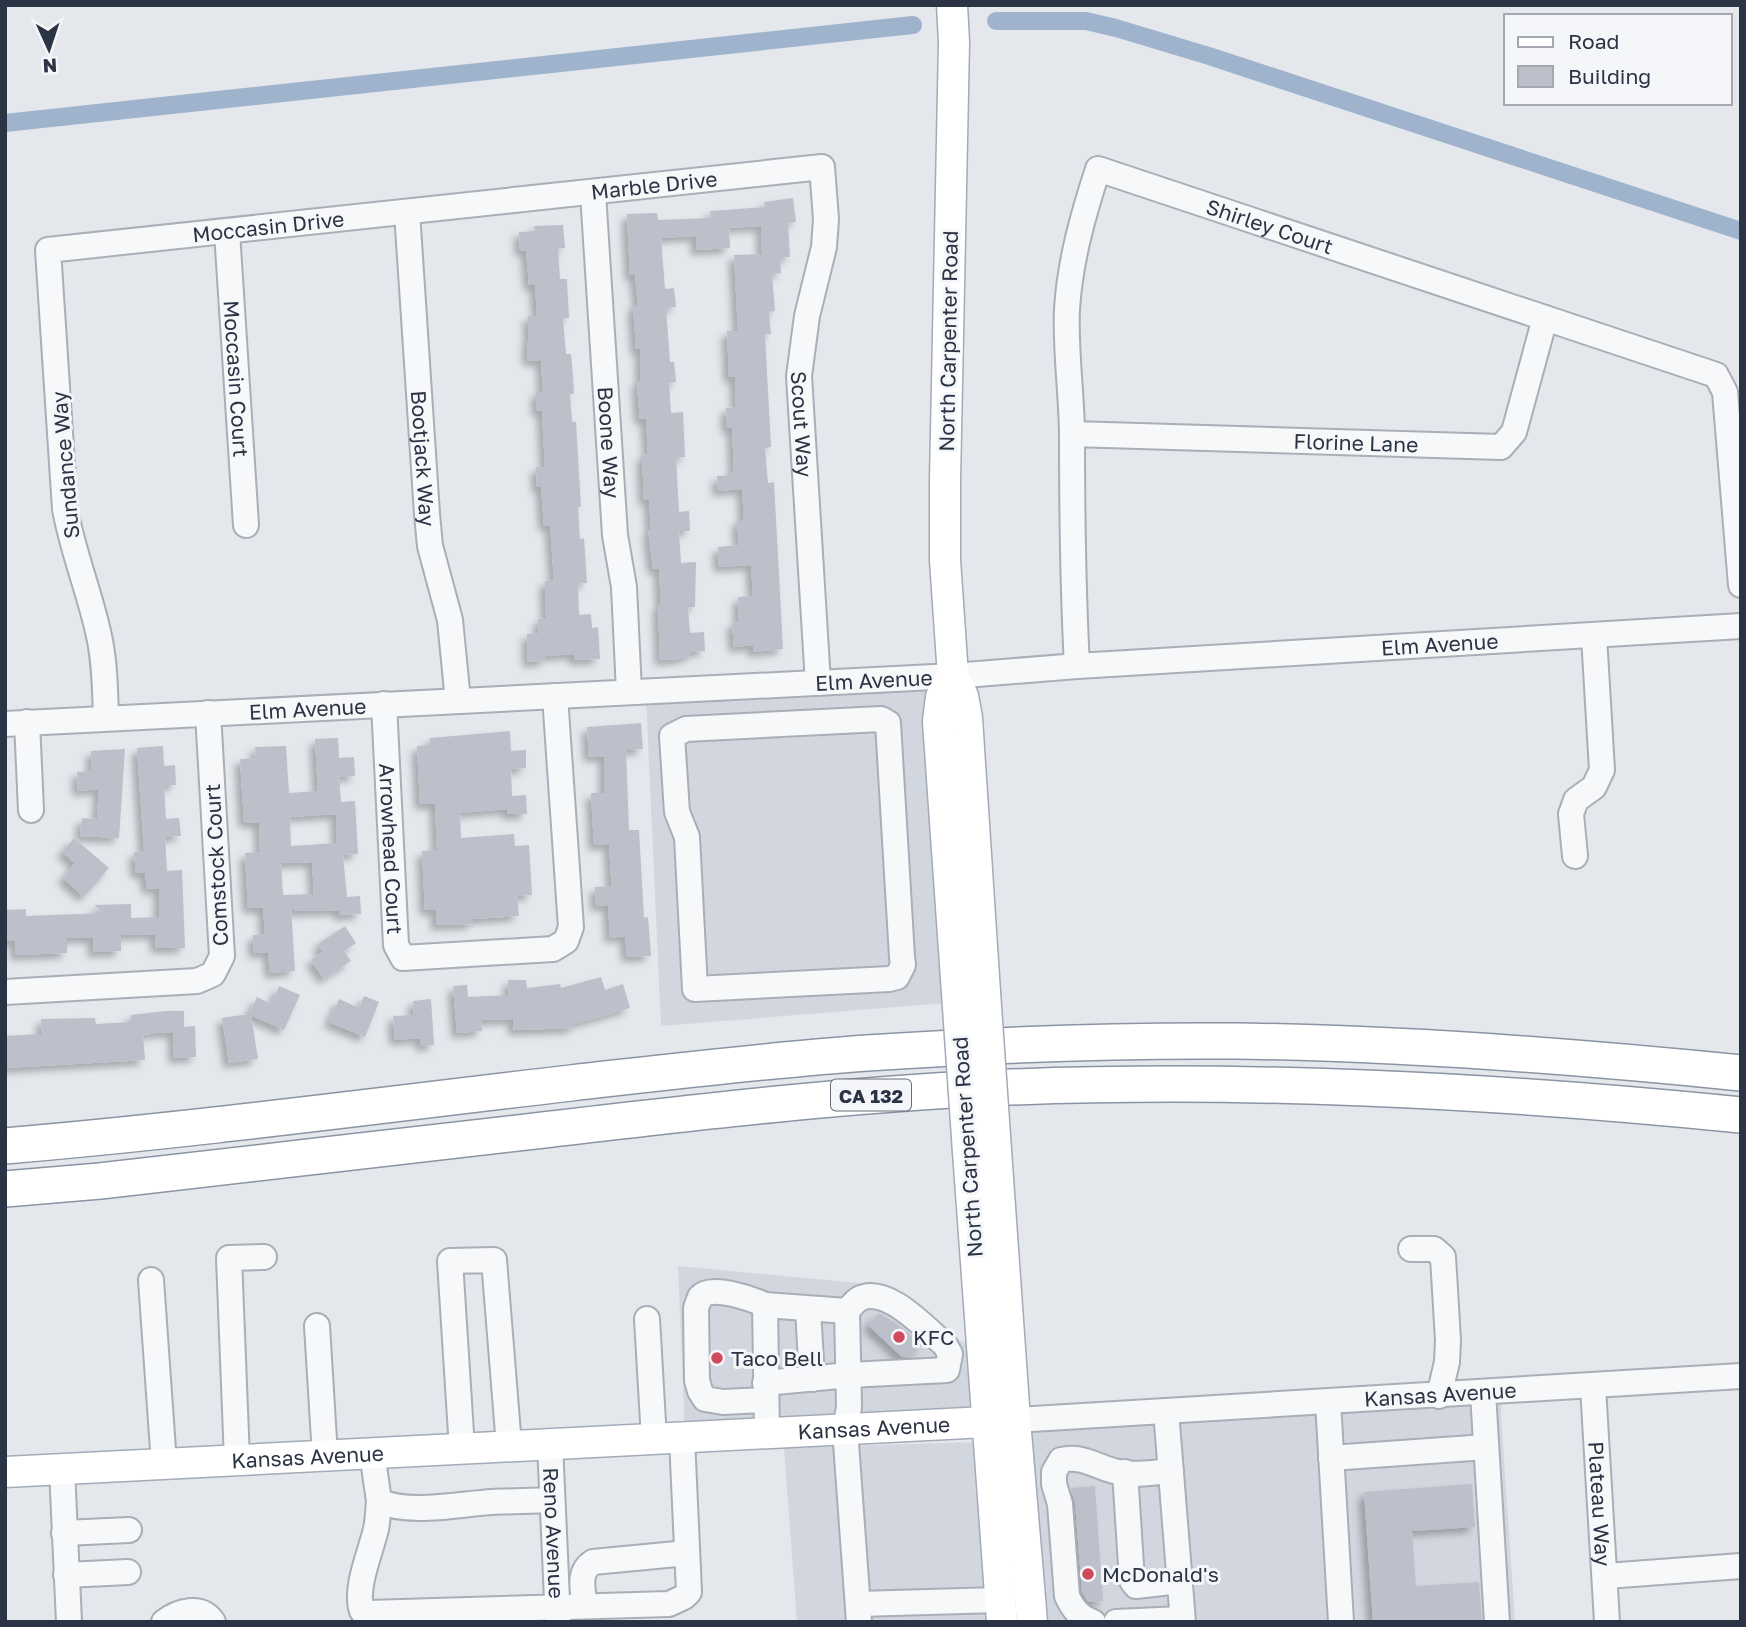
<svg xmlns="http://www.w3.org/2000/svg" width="1746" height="1627" viewBox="0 0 1746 1627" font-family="'Golos Text',sans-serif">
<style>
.built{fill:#d2d6de}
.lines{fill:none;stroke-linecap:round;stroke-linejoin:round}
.canal{stroke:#9fb4cc;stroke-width:18}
.building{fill:#bbc0ca;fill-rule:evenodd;filter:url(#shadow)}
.minor-casing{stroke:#a9aeb7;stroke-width:28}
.major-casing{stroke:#a3abb8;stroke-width:33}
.highway-casing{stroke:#8b94a3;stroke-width:38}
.minor{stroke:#f7f8fa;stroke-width:24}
.major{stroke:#fff;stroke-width:30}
.highway{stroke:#fff;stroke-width:35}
.major-bridge-casing{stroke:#a3abb8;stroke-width:33;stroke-linecap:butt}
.major-bridge{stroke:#fff;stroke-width:30}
.poi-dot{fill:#d1495b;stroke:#f4f6f9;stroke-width:2.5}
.labels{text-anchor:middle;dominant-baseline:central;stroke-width:6;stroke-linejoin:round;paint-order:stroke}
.shield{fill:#f4f6f9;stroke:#676e7b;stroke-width:2}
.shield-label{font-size:19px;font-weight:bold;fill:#2b3445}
.street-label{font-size:21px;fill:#2b3445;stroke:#f4f6f9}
.poi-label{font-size:21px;fill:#2b3445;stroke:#f4f6f9;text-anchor:start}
</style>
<defs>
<filter id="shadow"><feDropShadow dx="-5.5" dy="5.5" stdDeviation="3.5" flood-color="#0004"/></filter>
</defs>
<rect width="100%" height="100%" fill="#e4e7ec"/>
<g class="built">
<path d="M924,683L945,1003L661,1026L646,697Z"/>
<path d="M678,1266L879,1285L967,1345L975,1415L685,1432Z"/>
<path d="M1502,1399L1501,1415L1515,1622H1045L1030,1433Z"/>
<path d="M976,1442L991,1622H797L784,1448Z"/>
</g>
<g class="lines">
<g class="canal">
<path d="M996,21H1086L1116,28L1209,56L1741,231"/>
<path d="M5,123L913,25"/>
</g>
</g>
<g class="building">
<path d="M793,198L796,222L788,223L790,257H780L781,273L772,274L775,311L769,312L771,334H765L771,447L765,448L768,483L774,482L783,649L753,652V645L734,647L732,623L739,622L738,597L753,596L751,565L719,567L718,547L739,545L737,520H744L742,489L718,491L717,476H730V471H734L732,428H727L726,408L736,407L735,377H729L727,331H738L734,255L762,254L761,226L729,228L730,248L696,250V236L661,238L665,289L674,288L676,307L666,308L670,362H674L676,382L669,383L671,413L683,412L685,457H676L679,512L689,511L690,531H679L681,563L696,562L695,607H688L690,633L704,632L705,651L691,652V656L678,659L660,660L658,605H661L659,568L653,569L648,530H651L649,499L644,500L642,455L648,454L646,419H640L638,397L637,381H641L640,349H636L633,305H638L635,275H630L627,214L657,213L658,220L711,218L710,211L765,207L764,202Z"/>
<path d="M563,225L565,248H558L560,279H567L569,318H563L566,354H571L573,376L574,394H570L572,422H576L581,507H578L580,539L584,538L587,583H578L579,615L591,614L592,628L598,627L600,659L575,660L574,654L545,656V661L528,662L527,634L539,633L538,619L546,618L545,581L554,580L550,525L544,526L541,487H537L536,467H545L542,411H537L536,392H543L541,360L528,361L527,341H529L528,316H537L535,285H529L526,250L520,251L519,232L535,231L534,226Z"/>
<path d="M641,723L643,749L626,750L629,830H639L644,918L648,917L651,956L627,957L625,936L610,938L608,905L596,906L595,887L611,886V876L609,844L594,845L592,810L591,793H604V756L589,757L587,727Z"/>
<path d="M510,731L511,751L526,750V768L511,769L512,796L526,795L527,814H507V809L460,813L461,838L514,834L515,846L529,845L532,895L517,896L519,916L473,919V924L436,925V910H425L422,851L437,850L435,804H420L417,746L430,745V738Z"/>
<path d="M338,738L339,758L354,757L355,776L339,777L341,802L355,801L358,854L343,855L347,897L360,896L361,914L339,915V910L295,911L291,906L295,971L270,973L268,952L254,953L253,935L265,934L263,908H248L245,853L260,852L259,823L244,822L240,759L256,758L255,747L286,746L289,793L318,791L315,739ZM336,814L337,843L291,846L290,817ZM312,862L314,894L283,895L281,863Z"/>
<path d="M163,746L164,766L175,765L176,785H164L166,819L179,818L181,836L165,837L167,871L182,870L185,948H156L155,934L121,935V951L93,952V938H67V953L16,955L15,941H5V910L26,909V916L103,913L94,905L131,904V918L159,917V888L147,889L145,873H136L134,852L144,851L137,748Z"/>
<path d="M125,749L119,838L80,836L82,818L97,819L99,789L78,791L77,772L92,771L91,751Z"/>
<path d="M74,838L109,868L84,897L63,878L75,863L62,852Z"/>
<path d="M345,926L356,943L344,951L351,961L324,979L311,960L323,952L318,944Z"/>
<path d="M601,977L605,990L623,984L630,1008L574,1024V1028L514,1030L513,1019L481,1020L482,1031L457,1033L453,986L467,985L468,997L509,995L508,980H526L527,988L560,984L561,988Z"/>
<path d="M279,986L300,995L284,1030L251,1015L258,1059L229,1063L222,1018L249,1014L257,997L271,1004Z"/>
<path d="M364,996L379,1002L365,1037L329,1022L339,999L359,1008Z"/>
<path d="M431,999L434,1045L421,1046L420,1038L395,1040L393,1016L414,1015L413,1001Z"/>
<path d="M166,1011H184V1027L195,1026L196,1057L174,1058L173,1032L157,1033L143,1035L145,1060L5,1068V1036L42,1034L41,1019L95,1018L96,1024L131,1022V1015Z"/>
<path d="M879,1313L896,1323L922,1344L910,1357H902L868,1325Z"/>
<path d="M1472,1484L1475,1527L1412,1531L1416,1586L1479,1582L1482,1622H1373L1364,1492Z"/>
<path d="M1095,1486L1103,1601L1088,1602L1082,1592L1075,1503L1071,1488Z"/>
</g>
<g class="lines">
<g class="minor-casing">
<g id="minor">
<path id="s1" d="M593,193L615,535L624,587L629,692"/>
<path id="s2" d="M407,212L427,514L430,546L450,620L458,701"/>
<path id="s3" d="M227,232L246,525"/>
<path id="s4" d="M1072,434L1501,447L1514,432L1545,318"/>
<path id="s5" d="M1077,666C1073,590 1072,514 1072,437C1072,395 1065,352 1067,309C1070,261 1083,215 1098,169L1716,375L1725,392L1741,585"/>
<path id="s6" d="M384,704L396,945L403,958L553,949L566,941L571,927L555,696"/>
<path id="s7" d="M106,718C105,691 105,663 99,636C90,593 73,553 65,509L48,250L822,167L826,219L824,247L807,316L799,376L818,683"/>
<path d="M881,719L888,723L902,957L903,965L897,977L889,979L695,989L687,837L677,812L672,736L686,729Z"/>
<path d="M27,722L31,810"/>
<path id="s8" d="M5,724L953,676L1077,666L1741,626"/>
<path d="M1575,856L1571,814L1576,800L1594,787L1602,770L1594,636"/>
<path d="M5,992L197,981L213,974L222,956L208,713"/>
<path d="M1411,1249H1434L1443,1257L1448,1340L1447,1362L1439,1396"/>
<path d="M151,1280L164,1464"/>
<path d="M765,1305C752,1299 711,1284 700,1297C700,1298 696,1307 696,1308L697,1380L700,1391L705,1399L723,1402L766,1400"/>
<path d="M808,1309L812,1379"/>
<path d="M647,1319L654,1439"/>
<path d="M317,1326L325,1456"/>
<path d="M765,1383L849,1375L947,1370L950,1354L945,1345C926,1329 886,1284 859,1299C855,1301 851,1307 847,1311"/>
<path id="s9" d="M1593,1387L1607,1622"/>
<path d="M1483,1393L1497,1622"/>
<path d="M1328,1402L1341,1622"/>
<path d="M1166,1411L1183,1622"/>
<path id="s10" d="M998,1421L1741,1376"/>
<path d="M767,1433L765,1305L847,1311L849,1407L845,1429L859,1622"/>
<path id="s11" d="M550,1444L558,1622"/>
<path d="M462,1449L450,1261L494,1260L509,1446"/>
<path d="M372,1453L379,1501C409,1515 459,1504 492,1502C512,1501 532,1501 552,1500"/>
<path d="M1331,1458L1486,1447"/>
<path d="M237,1460L229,1258L264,1257"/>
<path d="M62,1469L69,1622"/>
<path d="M1125,1472L1132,1581L1136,1586L1179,1581"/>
<path d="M379,1501C378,1511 378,1520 376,1529C371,1551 354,1589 362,1611L368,1613L669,1604L684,1597L689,1592L682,1438"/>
<path d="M64,1533L129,1530"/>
<path d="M66,1575L128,1572"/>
<path d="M1606,1576L1741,1566"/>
<path d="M858,1604L999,1600"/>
<path d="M585,1606C583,1590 577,1572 593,1562L687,1553"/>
<path d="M164,1622C178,1611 201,1604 213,1622"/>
<path d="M1093,1622C1079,1617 1073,1609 1067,1596L1060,1504L1054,1484V1472L1061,1460C1082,1455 1095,1466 1114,1471C1132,1476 1152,1473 1171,1471"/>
<path d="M1116,1622L1182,1619"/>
</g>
</g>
<g class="major-casing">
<g id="major">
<path d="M952,5L954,42L945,481V560L953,676L963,696L967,718L985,992"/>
<path d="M953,676L941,697L938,721L957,993"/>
<path d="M996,1150L1015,1420L1032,1622"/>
<path d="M968,1152L1002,1622"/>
<path id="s12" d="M5,1472L986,1422"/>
</g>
</g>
<g class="highway-casing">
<g id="highway">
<path d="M5,1146C194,1130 382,1105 571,1083C669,1072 768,1060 867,1053C989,1045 1112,1040 1234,1041C1404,1043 1572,1056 1741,1073"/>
<path d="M5,1189L100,1181C251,1164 401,1146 552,1129C698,1112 843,1095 989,1088C1241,1077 1490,1090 1741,1115"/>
</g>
</g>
<use href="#minor" class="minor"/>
<use href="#major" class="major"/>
<use href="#highway" class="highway"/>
<g class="major-bridge-casing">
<g id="major-bridge">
<path d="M985,992L996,1150"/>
<path d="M957,993L968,1152"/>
</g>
</g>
<use href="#major-bridge" class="major-bridge"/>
</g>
<g class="poi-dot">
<circle cx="899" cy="1337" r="7"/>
<circle cx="717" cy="1358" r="7"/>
<circle cx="1088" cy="1574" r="7"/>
</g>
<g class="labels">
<rect class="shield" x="831" y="1079.5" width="80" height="31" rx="5"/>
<g class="shield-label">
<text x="871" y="1095">CA 132</text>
</g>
<g class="street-label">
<text stroke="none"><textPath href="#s7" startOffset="1083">Marble Drive</textPath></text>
<text stroke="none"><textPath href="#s7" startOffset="695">Moccasin Drive</textPath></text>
<text stroke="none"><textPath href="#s5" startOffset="682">Shirley Court</textPath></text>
<text transform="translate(948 341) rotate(-89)">North Carpenter Road</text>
<text stroke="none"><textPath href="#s3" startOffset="147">Moccasin Court</textPath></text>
<text stroke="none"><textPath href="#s7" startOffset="1512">Scout Way</textPath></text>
<text stroke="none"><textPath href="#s1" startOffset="250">Boone Way</textPath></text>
<text stroke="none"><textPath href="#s4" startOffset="284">Florine Lane</textPath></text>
<text stroke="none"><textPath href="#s2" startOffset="247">Bootjack Way</textPath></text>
<text transform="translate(65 465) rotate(-95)">Sundance Way</text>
<text stroke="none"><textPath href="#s8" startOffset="1437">Elm Avenue</textPath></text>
<text stroke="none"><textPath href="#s8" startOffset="870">Elm Avenue</textPath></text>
<text stroke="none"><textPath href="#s8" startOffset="303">Elm Avenue</textPath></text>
<text stroke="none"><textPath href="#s6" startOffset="145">Arrowhead Court</textPath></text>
<text transform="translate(216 865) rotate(-93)">Comstock Court</text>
<text transform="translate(967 1147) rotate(-94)">North Carpenter Road</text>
<text stroke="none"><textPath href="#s10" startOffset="443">Kansas Avenue</textPath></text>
<text stroke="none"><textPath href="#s12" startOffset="870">Kansas Avenue</textPath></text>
<text stroke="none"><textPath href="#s12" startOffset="303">Kansas Avenue</textPath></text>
<text stroke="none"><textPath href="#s9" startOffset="117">Plateau Way</textPath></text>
<text stroke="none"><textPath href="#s11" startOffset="89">Reno Avenue</textPath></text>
</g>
<g class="poi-label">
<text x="913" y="1337">KFC</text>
<text x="731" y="1358">Taco Bell</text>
<text x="1102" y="1574">McDonald's</text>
</g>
</g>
<rect width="1746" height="1627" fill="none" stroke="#2b3445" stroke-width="14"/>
<rect x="1504" y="14" width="228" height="91" fill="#f4f6f9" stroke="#a4a8b1" stroke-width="2"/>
<rect x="1518" y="37" width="35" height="10" fill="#ffffff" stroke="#a4a8b1" stroke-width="2"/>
<text x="1568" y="49" font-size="21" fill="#2b3445">Road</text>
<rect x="1518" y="66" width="35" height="21" fill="#bbc0ca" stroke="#a4a8b1" stroke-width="2"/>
<text x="1568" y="84" font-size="21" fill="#2b3445">Building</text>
<g transform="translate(49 49) rotate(177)" stroke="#f4f6f9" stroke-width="5" paint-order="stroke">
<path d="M0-5L12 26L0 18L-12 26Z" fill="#2b3445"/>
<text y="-10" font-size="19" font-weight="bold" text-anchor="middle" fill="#2b3445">N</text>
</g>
</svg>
